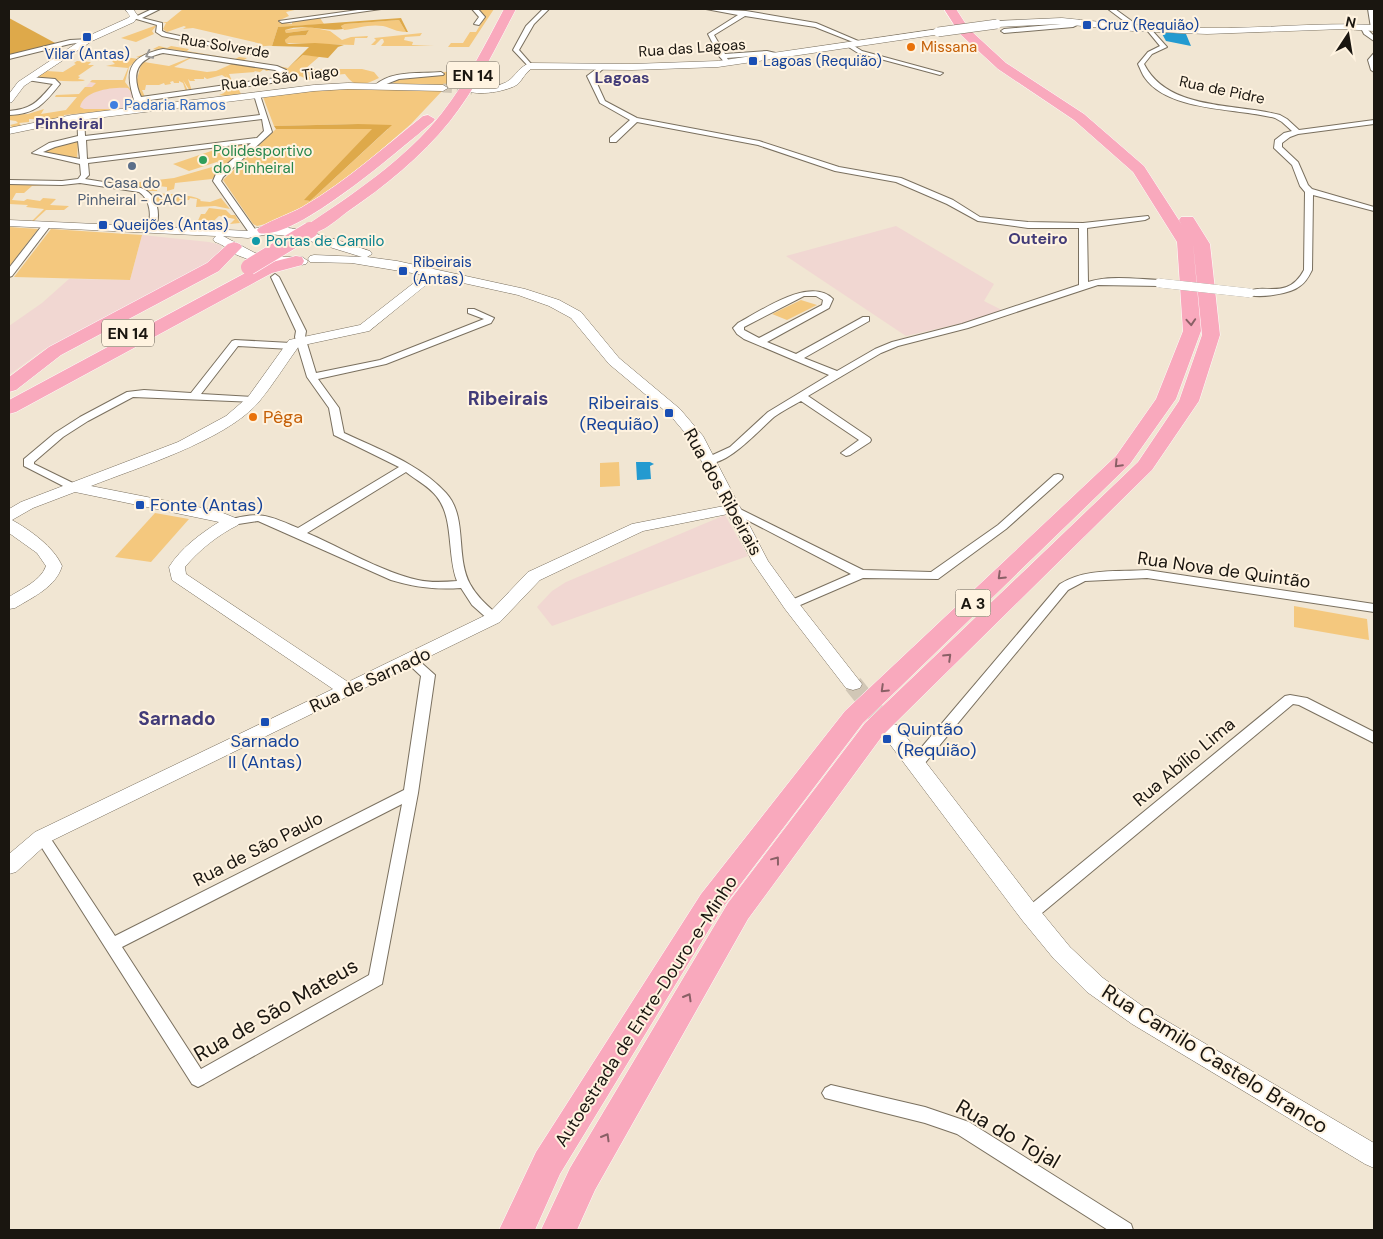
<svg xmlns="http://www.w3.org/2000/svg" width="1383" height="1239" viewBox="0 0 1383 1239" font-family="'DM Sans',sans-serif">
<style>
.industrial{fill:#f1d7d2}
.green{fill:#f4c87e}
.forest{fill:#dea94a}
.water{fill:#239ad0}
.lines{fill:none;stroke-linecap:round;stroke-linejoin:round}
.secondary-tunnel-far1{stroke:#d1c7b6;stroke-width:9;stroke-dasharray:9 5;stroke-linecap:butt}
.secondary-tunnel{stroke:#d1c7b6;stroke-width:19;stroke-dasharray:19 9;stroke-linecap:butt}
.street-casing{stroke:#7a705f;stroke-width:2}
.secondary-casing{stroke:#7a705f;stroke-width:1}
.highway-casing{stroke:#fff;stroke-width:1}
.street{fill:#fff;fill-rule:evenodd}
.secondary{fill:#fff;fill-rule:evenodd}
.highway{fill:#f9a9bd;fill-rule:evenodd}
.street-bridge-casing{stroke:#7a705f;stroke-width:9;stroke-linecap:butt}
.secondary-bridge-casing{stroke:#7a705f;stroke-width:10;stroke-linecap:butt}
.highway-bridge-casing{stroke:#fff;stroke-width:17;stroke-linecap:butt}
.street-bridge{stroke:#fff;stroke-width:9}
.secondary-bridge{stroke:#fff;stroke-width:9}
.highway-bridge{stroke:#f9a9bd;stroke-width:16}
.oneway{stroke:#989693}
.oneway2{stroke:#8a6066}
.transit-dot{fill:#1a4fb4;stroke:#fff3e0;stroke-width:2}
.food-dot{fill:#e8710a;stroke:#fff3e0;stroke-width:2}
.shop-dot{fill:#3f7fe0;stroke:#fff3e0;stroke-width:2}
.leisure-dot{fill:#2e9e5b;stroke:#fff3e0;stroke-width:2}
.service-dot{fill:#5c6f8a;stroke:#fff3e0;stroke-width:2}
.culture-dot{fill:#0f9aa8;stroke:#fff3e0;stroke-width:2}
.labels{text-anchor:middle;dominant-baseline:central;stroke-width:4;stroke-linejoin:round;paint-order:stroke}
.far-transit-label{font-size:15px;fill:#164399;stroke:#fff3e0;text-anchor:start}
.far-street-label{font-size:15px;fill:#1a1610;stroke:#fff3e0}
.far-food-label{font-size:15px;fill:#c56008;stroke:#fff3e0;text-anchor:start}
.far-shop-label{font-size:15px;fill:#366cbe;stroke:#fff3e0;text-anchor:start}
.far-leisure-label{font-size:15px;fill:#27864d;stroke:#fff3e0;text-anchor:start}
.far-service-label{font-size:15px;fill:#4e5e75;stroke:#fff3e0}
.far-culture-label{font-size:15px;fill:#0d838f;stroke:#fff3e0;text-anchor:start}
.shield{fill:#fff3e0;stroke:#5f584e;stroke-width:1}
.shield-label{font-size:16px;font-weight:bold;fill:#1a1610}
.far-neighbourhood-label{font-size:16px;font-weight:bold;fill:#423b78;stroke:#fff3e0}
.transit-label{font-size:18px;fill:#164399;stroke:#fff3e0;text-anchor:start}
.food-label{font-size:18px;fill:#c56008;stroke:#fff3e0;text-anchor:start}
.street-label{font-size:18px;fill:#1a1610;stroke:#fff3e0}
.neighbourhood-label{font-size:19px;font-weight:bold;fill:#423b78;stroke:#fff3e0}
.near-street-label{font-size:21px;fill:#1a1610;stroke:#fff3e0}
</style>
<rect width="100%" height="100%" fill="#f1e6d3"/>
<g class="industrial">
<path d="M92,80L123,83L133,94L134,107L64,115L66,110Z"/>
<path d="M896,226L994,284L984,301L1002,310L976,320L906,336L786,256Z"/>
<path d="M142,235L209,242L221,245L223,254L211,264L43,350L9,375V326L42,303L69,279L130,280Z"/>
<path d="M725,515L748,556L552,626L537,607L552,591L566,582Z"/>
</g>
<g class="green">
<path d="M183,9H299L286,12L289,16L280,20L279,22L292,24V22L320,18L324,24L278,27L272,46C263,45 256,49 246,49L262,44L193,28L183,29L186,27L184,26L167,32L163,29L166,23L162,22H167Z"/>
<path d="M477,9H494L471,44L469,47H448L451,43H463L470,32H476L485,17Z"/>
<path d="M399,20L406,32C397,32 391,28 383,26C369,24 358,28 344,30L341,26L345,24Z"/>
<path d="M157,25L152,31L154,34L136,42L121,38Z"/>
<path d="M309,27L330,31L342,40L351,37L368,36L367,38H355L354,45L286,43L285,40L290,36L306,35L309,30L286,33L285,30Z"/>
<path d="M422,33L420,36L405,37L404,40L413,42L412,45L434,46H381L384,42L383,39H381L375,45H371L376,40L374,38Z"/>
<path d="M159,46L167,48L171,46L189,49L187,51L235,59L239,57L247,58L244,60L288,68L303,55L320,56L305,69H362L374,72L379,78C364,85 355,89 345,74L334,75L331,79H322L317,73L309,76L313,80H309L300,76L293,80L298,82L290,83L287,80L238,88L242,96L226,98L225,96L219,95L224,93L226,90L151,99L147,102L152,98L280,81L289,76L286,70L277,66L170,49H159L142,58L136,57L157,50L153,49Z"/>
<path d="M119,56L138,59L129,67L125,82L134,94L136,102H134L133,94L128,88C113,87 84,90 80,107L84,109H127L64,115L63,118C51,120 41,119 29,119V122L19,123L22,126L9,130L12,127L10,125L18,123L16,121L9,120V115L28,114L44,109L41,114L66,110L77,97H55L56,95L79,94L85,87H92L96,83L90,82L92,80H123L128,68L106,66L115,64L112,61Z"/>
<path d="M189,58H191L174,67L207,72L216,71L234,63L271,70L266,71L264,69L260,72L254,71L255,72L229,74L234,85H232L225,74L231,85L229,86L225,77L222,75L207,79L204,77V79H194L195,81H190L188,79L192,91H190L183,80L188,91L186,92L183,83L179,81V83H174L173,81L170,82L171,84L165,85L164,83L159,85H146L145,90H142L145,97L141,96L136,83L142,61L145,60L144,62L169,66Z"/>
<path d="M77,61L91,62L88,65H94L78,76L80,77L78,79L85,80L83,81C68,82 51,81 37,77L46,71L63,72L76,64L74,63Z"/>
<path d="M456,71L445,87L393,83L395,80L441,75L444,72Z"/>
<path d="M333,88L442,91L411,124L367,162L314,202L270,223L257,226L253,224L223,180L276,129H373L305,200L310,201L388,129L358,124L274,126L263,97Z"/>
<path d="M75,141L78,143L77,159L41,151Z"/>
<path d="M247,143L250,144L212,179L175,183L174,189L167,191V187L158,186L157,191H150L123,184L174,178L219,165L217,163L229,158L189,171L173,164L217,149L233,157L235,155L219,148Z"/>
<path d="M9,183L45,185L32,186L24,193H16L12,200L24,201L27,199L40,201L43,198L56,199L50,205L69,206L64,210H46L34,221H32L44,209L26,207L28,205L9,204Z"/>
<path d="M153,193C165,194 193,194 201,200L200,201L210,202L221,198L230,209L215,206L196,207L197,199L190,198L189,200L179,201L178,207H175L176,203H154Z"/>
<path d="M209,208L226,210L231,215H235L240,223L230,224L235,219L219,216L206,228L195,227L201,214H205Z"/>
<path d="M9,227L38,229L9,267Z"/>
<path d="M51,229L142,235L130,280L14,277Z"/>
<path d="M801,300L817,305L787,320L772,314Z"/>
<path d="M619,462L620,486L600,487V463Z"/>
<path d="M155,513L189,519L151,562L115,557Z"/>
<path d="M1294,606L1367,619L1369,640L1294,627Z"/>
</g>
<g class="forest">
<path d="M9,18L57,44L9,56Z"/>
<path d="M401,18L408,32H406L399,20L345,24L341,26L343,29C324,32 305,23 285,30L286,33L309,30L306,35L290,36L285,40L286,43L289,44L315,43L344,45L338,47L328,58L303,55L288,68L309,47L272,46L278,27Z"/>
<path d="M358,124L392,125L310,201L304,200L372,129H276L274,126Z"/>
</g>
<g class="water">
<path d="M1161,32L1186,34L1191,46L1166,41Z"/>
<path d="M636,462H650L654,464L650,466L651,479L637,480Z"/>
</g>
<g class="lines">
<path class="secondary-tunnel-far1" d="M443,88L472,90"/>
<path class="secondary-tunnel" d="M853,684L877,714"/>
<g class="street-casing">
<g id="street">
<path d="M152,9H160L142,18L162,23V31L166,33L259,53L256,55L162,36L156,32L157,25L133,18Z"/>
<path d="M365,9H381L282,23L279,21Z"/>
<path d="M472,9H478L485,17L479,25L474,24L479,17Z"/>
<path d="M543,9H549L534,24L519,50L533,66L530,68L513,50L526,26Z"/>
<path d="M706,9L746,11L816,23L863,43L858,44L815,27L745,16L714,35L725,54L767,51L784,55L781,57L767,55L727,58L730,63L727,65L719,56L708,34L738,15Z"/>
<path d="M1108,9H1115L1133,22L1135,29H1131L1128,24Z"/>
<path d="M1368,9H1374V30L1371,28Z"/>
<path d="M1079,20L1081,23L1073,27L1004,33L1001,31L1004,29L1072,23Z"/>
<path d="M1360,26H1364L1374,36V41L1364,34Z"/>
<path d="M1149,27L1167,47L1152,54L1144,64C1168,111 1235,103 1280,115L1287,119L1299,130L1374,120V124L1298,134L1290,137L1282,143V147L1298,162L1308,185L1312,189L1374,207V211L1313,195L1312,270C1309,276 1306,282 1300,286C1291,294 1255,300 1245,293C1262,281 1287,302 1304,270L1305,192L1300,186L1292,165L1274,148L1275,140L1284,133L1292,131L1282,122L1275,118C1238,108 1169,112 1145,78C1142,74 1140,68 1138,64L1148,52L1160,46L1146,29Z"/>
<path d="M90,39V41L70,44L9,59V55L70,40Z"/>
<path d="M847,44H851L862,51L943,73L940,75L858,53L847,46Z"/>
<path d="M163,49L277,66L286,70L290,76L278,82L143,101L145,110L138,112C127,79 120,58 163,49ZM163,53L275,70L283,75L276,78L141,97C131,74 136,59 163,53Z"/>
<path d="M1374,53V72L1371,70L1368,60Z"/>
<path d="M599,67L604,68L594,77L605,101L637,118L759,141L839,167L901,178L953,200L980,217L1028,222L1083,223L1148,216L1149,218L1145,220L1087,228L1088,282C1110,275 1136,279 1159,280L1163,283L1159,286L1098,285L968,328L898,346L881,353L808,396L870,438L871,440L870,442L850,455L846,456L841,453L859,440L801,401C792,406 782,411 774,417C759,430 725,469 704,463L703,461L704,459L730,447L768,412L829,375L744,339L737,334L733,328L738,323C761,311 810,276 833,299L829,308L767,342L796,354L863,317H869V321L804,358L837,371L875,349L892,342L962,324L1079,285V228H1028L978,221L947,204L896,182L835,171L758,145L637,122L616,142H610V138L630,120L600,103L587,76ZM804,296H816L823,300L822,305L759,338L744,330V327Z"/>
<path d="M441,72L444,74L443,75L399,79L379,87L374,86C391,70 419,74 441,72Z"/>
<path d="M29,77L55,79L60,84C44,104 36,114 9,115V111C33,109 38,101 53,84L27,80V78Z"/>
<path d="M257,93L260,95L272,132L223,177L221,181L257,232L256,234H250L213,181L216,174L251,143L88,163L89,175L85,179L141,188C158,194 162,216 154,231L151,232L147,229C152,217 151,200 139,192L80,183L62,185L9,184V180L62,181L78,179L81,175L80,164L32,153L49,143L78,136L77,115L84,117L85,136L260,115L254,95ZM262,119L264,131L257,138L87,159L86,140ZM78,141L80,159L43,152L55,147Z"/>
<path d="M44,223L51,225L12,276L9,277V268Z"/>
<path d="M275,274L279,277L306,331L305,337L316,373L380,360L484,319L468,313V309H474L494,318L491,323L386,364L318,379L339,408L344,433C378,449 420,464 446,493C468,517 455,556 470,584C477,597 488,606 498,615L500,618L498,621H490L472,605L461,588C435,590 415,587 391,580L258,521L232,525L226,522L228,520C260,511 268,515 298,528L399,467L334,435L329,408L307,377L295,337L296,331L271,277ZM406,472C416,480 430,487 437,497C454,518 447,556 457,581C444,582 431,583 418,580C384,573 340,547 307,533Z"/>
<path d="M235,340L291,343L296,346L291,349L238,346L201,394L253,397L258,400L257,402L133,397L88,421L63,437L34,462V464L77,485L79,487L77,489H69L24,466V459L55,433L80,417L127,392L144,390L191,393L232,341Z"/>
<path d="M1058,474L1062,475L1063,477L1062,479L1006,529L938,579L863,578L791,609L787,608L785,605L787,602L851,574L726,509L728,507H736L863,570L931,572L998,525L1054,475Z"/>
<path d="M1147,570L1374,604V612L1147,578L1085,581L1068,590L920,769H910L908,765L910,761L1060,584C1085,568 1118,572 1147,570Z"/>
<path d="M411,657L416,658L435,675L418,793L382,984L204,1084L198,1087L192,1084L35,837L37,833L42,831L47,833L115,936L404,790L421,676L405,661ZM402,804L369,975L201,1069L122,947Z"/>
<path d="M1290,695L1307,698L1374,732V743L1299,705L1293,704L1036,918L1030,920L1024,918L1022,914L1024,910L1285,696Z"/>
<path d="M831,1085L925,1107L969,1122L1131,1224L1133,1230H1108L957,1134L925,1123L825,1098L822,1093L825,1088Z"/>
</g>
</g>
<g class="secondary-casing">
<g id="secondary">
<path d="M125,9H133L138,16L134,22L92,41L24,86L12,102L9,103V94L18,82L86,37L128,18L130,16Z"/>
<path d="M1062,18C1110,23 1158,28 1206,28C1262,29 1318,22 1374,25V31L1343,29L1207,34L1133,31L1062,24L997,27L993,24L997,21Z"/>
<path d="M938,29L942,32L941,34L718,67L632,70L531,69C525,73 523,79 518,84C509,91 476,97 467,90C475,83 492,88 502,84C515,80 517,67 530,63L632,64L718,61Z"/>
<path d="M348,83L443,85L448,88L443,91L348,89L314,91L72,121L9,134V128L72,115L314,85Z"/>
<path d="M9,220L249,231C275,216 343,242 370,251L372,254L367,257L397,261L525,289L559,300L581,312L619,358L680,409L703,436L768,561L797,601L862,684L860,688L853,690L846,688L785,609L752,561L728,514L643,531L540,580L500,622L49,842L16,872L9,874V854L35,832L333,689L172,580L169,567C181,548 200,534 219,522L75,492L33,508L12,520C30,530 54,547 62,566C56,587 33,597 15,608L9,609V597C21,589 41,581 46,566L37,553L9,533V509L21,502L178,442L226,416L248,397L289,340L360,325L424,275L352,263L310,262L308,259L310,256L314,255L362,257L297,237L269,234L248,238L223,236L255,253L279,257H302L308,261L306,264C286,269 254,263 235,254C228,250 223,244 215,242L213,239L216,236L9,226ZM436,277L518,295L549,306L571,318L609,364L670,415L691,440L724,506L632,524L528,572L488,614L348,682L186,574L185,567C199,550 218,535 238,525L240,522L238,519L218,511L91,486C139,467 224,441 258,403C273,385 285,365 299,346L369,331Z"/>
<path d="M890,723L897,725L1038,908L1070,947L1103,978L1148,1010L1374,1143V1168L1365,1164L1132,1024L1087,992L1054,959L1022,920L883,735L880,730L883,725Z"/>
</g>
</g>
<g class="highway-casing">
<g id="highway">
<path d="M504,9H516C496,47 477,87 450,121C421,157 385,186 347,212C336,220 319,237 304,233L302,230L304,227C353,194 405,160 442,113C467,81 485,45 504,9Z"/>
<path d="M944,9H956L969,29L1006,63L1084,114L1144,166L1182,225L1179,220L1181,217H1193L1195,220L1210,244L1220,335L1199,401L1152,470L883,735L748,919L595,1190L577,1230H541L570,1168L728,903L865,723L1138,462L1179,401L1202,335L1193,243L1201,331L1176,399L1130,464L863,723L721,910L560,1174L535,1230H499L536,1152L701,894L845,711L1116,456L1156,399L1183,331L1177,242L1133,172L1074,120L998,69L960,34Z"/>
<path d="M428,115L435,119L433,122C403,146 295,242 259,233L257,230C261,224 295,212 304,206C347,181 384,147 423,116Z"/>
<path d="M234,242L240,244L242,247L219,271L61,355L16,390L9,392V377L49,347L207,263L228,244Z"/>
<path d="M296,256L302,257L304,261L302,265L272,273L16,412L9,414V400L260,265Z"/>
</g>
</g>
<use href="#street" class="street"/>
<use href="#secondary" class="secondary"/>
<use href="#highway" class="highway"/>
<g class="street-bridge-casing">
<path id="street-bridge" d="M1159,283L1250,293"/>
</g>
<g class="secondary-bridge-casing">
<path id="secondary-bridge" d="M938,32L997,24"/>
</g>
<g class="highway-bridge-casing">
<path id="highway-bridge" d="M249,267L310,230"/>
</g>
<use href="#street-bridge" class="street-bridge"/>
<use href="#secondary-bridge" class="secondary-bridge"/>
<use href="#highway-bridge" class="highway-bridge"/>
</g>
<defs><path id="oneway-chevron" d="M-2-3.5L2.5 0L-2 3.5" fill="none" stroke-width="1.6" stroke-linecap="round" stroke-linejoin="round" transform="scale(1.25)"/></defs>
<use class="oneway" href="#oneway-chevron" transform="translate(149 55) rotate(154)"/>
<g class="oneway2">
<use href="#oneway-chevron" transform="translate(1191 322) rotate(86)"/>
<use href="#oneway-chevron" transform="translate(1118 464) rotate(134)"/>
<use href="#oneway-chevron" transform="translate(1001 576) rotate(136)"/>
<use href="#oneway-chevron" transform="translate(948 657) rotate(-44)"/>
<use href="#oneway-chevron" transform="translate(884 689) rotate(136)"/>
<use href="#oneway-chevron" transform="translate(776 860) rotate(-53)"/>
<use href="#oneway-chevron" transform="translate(688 997) rotate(-60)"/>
<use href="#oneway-chevron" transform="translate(606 1137) rotate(-60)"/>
</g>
<g class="transit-dot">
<rect x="1082" y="20" width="10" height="10" rx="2.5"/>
<rect x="82" y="32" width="10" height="10" rx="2.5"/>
<rect x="748" y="56" width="10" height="10" rx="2.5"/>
<rect x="98" y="220" width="10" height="10" rx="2.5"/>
<rect x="398" y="266" width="10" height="10" rx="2.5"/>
<rect x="664" y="408" width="10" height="10" rx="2.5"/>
<rect x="135" y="500" width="10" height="10" rx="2.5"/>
<rect x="260" y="717" width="10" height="10" rx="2.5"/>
<rect x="882" y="734" width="10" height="10" rx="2.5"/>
</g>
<g class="food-dot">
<circle cx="911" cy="47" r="5"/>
<circle cx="253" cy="417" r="5"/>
</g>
<circle class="shop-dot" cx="114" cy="105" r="5"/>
<circle class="leisure-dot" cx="203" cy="160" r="5"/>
<circle class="service-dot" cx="132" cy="166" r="5"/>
<circle class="culture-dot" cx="256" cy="241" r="5"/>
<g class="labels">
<g class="far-transit-label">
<text x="1097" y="25">Cruz (Requião)</text>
<text x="87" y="54" text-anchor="middle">Vilar (Antas)</text>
<text x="763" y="61">Lagoas (Requião)</text>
<text x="113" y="225">Queijões (Antas)</text>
<text x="413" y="262">Ribeirais<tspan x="413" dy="17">(Antas)</tspan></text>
</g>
<g class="far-street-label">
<text transform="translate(225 46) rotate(9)">Rua Solverde</text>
<text transform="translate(692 48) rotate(-4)">Rua das Lagoas</text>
<text transform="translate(280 78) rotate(-7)">Rua de São Tiago</text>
<text transform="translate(1222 90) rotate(12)">Rua de Pidre</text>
</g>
<g class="far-food-label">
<text x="921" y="47">Missana</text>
</g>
<g class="far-shop-label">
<text x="124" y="105">Padaria Ramos</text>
</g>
<g class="far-leisure-label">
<text x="213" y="151">Polidesportivo<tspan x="213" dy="17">do Pinheiral</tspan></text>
</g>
<g class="far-service-label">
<text x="132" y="183">Casa do<tspan x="132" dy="17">Pinheiral - CACI</tspan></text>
</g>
<g class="far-culture-label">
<text x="266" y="241">Portas de Camilo</text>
</g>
<g class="shield">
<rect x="447" y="61.5" width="52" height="27" rx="4"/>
<rect x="102" y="319.5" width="52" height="27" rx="4"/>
<rect x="955.5" y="589.5" width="35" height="27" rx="4"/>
</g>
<g class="shield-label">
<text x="473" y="75">EN 14</text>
<text x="128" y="333">EN 14</text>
<text x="973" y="603">A 3</text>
</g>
<g class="far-neighbourhood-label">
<text x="622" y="77">Lagoas</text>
<text x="69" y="123">Pinheiral</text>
<text x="1038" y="238">Outeiro</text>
</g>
<g class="transit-label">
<text x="659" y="403" text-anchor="end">Ribeirais<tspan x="659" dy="21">(Requião)</tspan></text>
<text x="150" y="505">Fonte (Antas)</text>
<text x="897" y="729">Quintão<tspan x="897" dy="21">(Requião)</tspan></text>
<text x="265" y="741" text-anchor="middle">Sarnado<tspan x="265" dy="21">II (Antas)</tspan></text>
</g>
<g class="food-label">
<text x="263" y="417">Pêga</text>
</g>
<g class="street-label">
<text transform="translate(723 492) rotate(61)">Rua dos Ribeirais</text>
<text transform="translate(1224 570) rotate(8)">Rua Nova de Quintão</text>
<text transform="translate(370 680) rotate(-25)">Rua de Sarnado</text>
<text transform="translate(1184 762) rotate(-40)">Rua Abílio Lima</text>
<text transform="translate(258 849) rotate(-27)">Rua de São Paulo</text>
<text transform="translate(646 1011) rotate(-57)">Autoestrada de Entre-Douro-e-Minho</text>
</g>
<g class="neighbourhood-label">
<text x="508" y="398">Ribeirais</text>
<text x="177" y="718">Sarnado</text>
</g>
<g class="near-street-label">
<text transform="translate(276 1010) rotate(-30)">Rua de São Mateus</text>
<text transform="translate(1215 1059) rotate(32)">Rua Camilo Castelo Branco</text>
<text transform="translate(1008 1134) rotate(30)">Rua do Tojal</text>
</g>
</g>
<rect width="1383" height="1239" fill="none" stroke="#1a1610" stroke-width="20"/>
<g transform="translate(1348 35) rotate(12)" stroke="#fff3e0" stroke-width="4" paint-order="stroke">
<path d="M0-4L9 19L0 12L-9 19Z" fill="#1a1610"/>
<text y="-8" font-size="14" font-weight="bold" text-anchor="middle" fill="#1a1610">N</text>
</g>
</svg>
